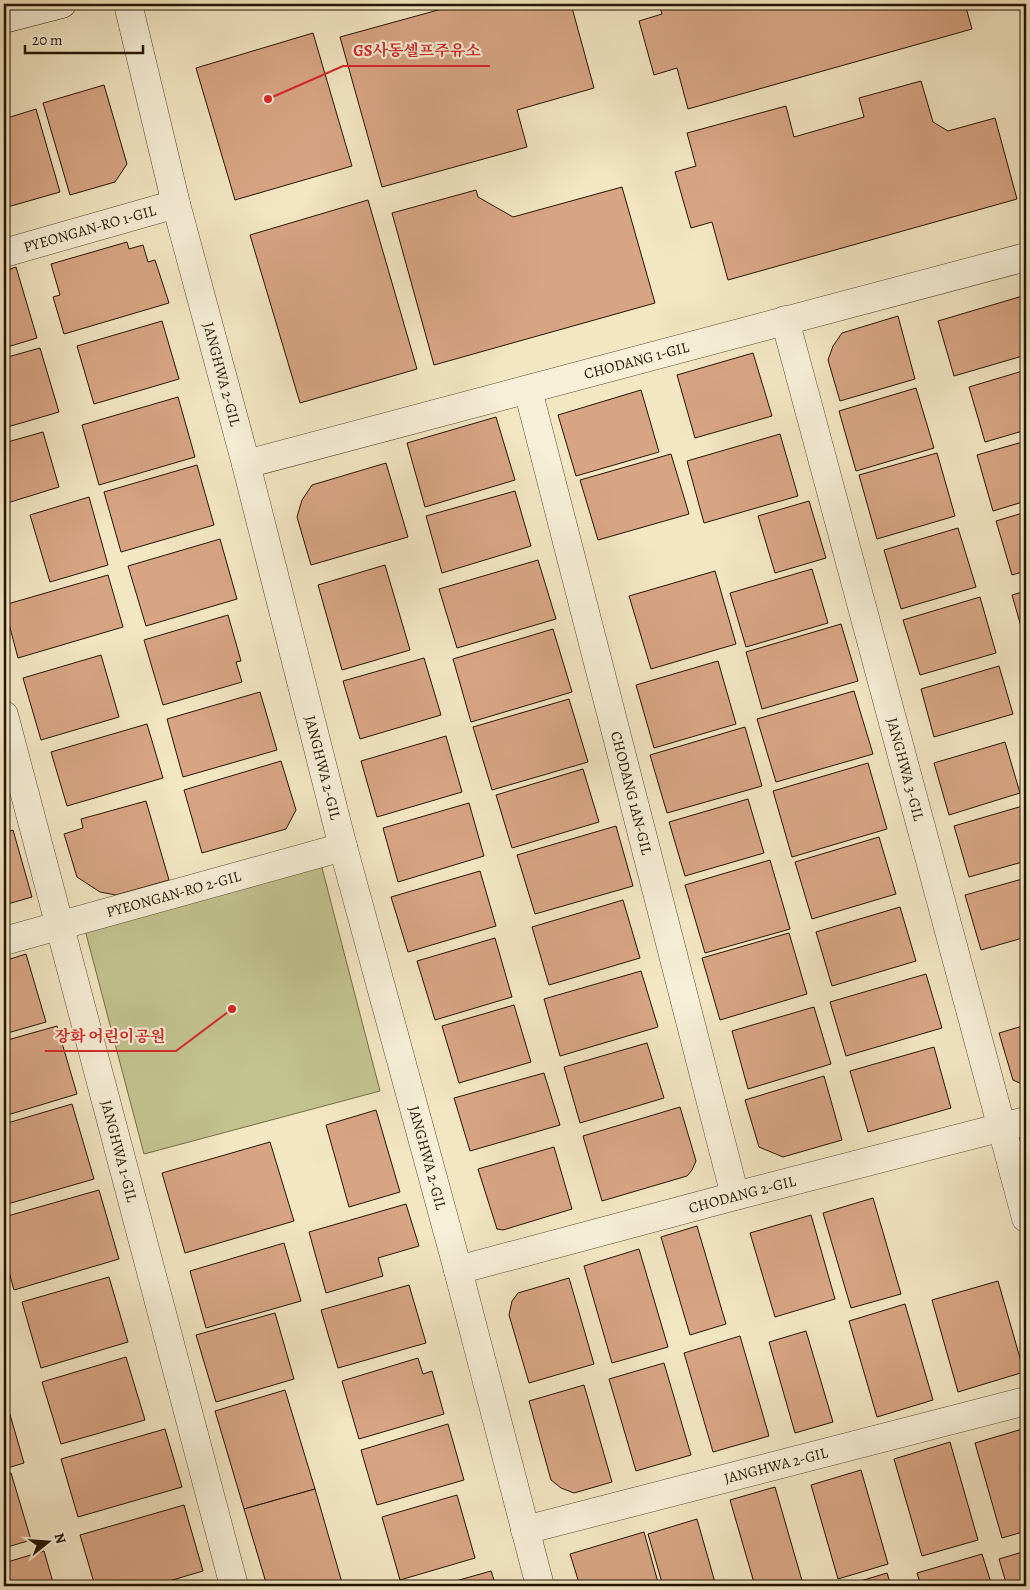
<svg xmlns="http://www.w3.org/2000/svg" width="1030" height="1590" viewBox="0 0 1030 1590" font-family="Alegreya,'Noto Serif KR',serif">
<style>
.green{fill:#c2c38f;stroke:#746c48}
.building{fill:#d8a584;stroke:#251401}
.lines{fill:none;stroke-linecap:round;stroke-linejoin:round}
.minor-casing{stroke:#584832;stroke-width:29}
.secondary-casing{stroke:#251401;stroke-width:29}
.minor{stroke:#f7efd8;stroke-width:28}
.secondary{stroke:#f7efd8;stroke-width:28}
.labels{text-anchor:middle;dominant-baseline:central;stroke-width:4.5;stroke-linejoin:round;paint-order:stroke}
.street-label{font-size:15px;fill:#251401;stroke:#f7efd8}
.leader{fill:none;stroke:#d62828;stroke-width:2}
.callout-dot{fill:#d62828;stroke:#f7efd8;stroke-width:2}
.callout-label{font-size:16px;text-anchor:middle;font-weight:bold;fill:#d62828;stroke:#f7efd8;stroke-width:4.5;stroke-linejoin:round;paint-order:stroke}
</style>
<rect width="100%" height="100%" fill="#f3e6c3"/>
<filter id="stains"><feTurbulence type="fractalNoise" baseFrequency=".004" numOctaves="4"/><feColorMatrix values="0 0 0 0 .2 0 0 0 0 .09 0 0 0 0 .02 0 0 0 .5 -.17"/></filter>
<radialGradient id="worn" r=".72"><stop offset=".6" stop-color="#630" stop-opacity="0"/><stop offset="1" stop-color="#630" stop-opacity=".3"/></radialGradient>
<path class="green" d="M321,864L380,1091L144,1154L84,926Z"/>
<g class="building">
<path d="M460,4H571L594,88L517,110L527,147L382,187L340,37Z"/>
<path d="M659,4H965L972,29L688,109L677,68L654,75L639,21L662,14Z"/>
<path d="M313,33L352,166L235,200L196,68Z"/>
<path d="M921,81L933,122L948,131L995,118L1017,199L728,280L712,222L691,228L675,172L696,166L687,133L786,106L794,137L864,117L859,98Z"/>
<path d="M104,85L127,164L115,182L70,195L43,103Z"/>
<path d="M36,109L60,192L4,208V119Z"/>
<path d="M622,187L655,303L434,365L392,213L476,190L478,197L513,217Z"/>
<path d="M368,200L417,369L300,403L250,235Z"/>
<path d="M127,242L129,249L143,245L148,262L155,260L169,303L64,334L53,297L60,295L51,264Z"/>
<path d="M16,267L37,338L4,348V271Z"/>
<path d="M1026,295V355L954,376L938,321Z"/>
<path d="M898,316L915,379L840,401L828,360L833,346L842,333Z"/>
<path d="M162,321L179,379L94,404L77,346Z"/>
<path d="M40,348L59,412L4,428V358Z"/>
<path d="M753,353L772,416L695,438L677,375Z"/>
<path d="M1026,370V430L985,442L969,387Z"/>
<path d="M916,388L934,448L856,471L839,411Z"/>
<path d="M641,390L659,452L576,476L558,415Z"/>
<path d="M178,397L195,457L99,485L82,425Z"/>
<path d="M496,417L515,480L425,507L407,443Z"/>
<path d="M43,432L59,487L4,504V443Z"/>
<path d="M780,434L798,496L704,523L687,461Z"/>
<path d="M1026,441V501L993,511L977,455Z"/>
<path d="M937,453L955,516L877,539L859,475Z"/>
<path d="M671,454L689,514L598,540L580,480Z"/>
<path d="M386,463L408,537L311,565L297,517L302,500L312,485Z"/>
<path d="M197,465L214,525L121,552L104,492Z"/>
<path d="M515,491L531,546L442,573L426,516Z"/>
<path d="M89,497L108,565L50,582L30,515Z"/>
<path d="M809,501L826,558L775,573L758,516Z"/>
<path d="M1026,512V571L1012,575L996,521Z"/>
<path d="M958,528L976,587L901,609L884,550Z"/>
<path d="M220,539L237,599L146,626L128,566Z"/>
<path d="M538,560L556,619L457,648L439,589Z"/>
<path d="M385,565L410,650L342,670L318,585Z"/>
<path d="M812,569L828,623L746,647L730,593Z"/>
<path d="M715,571L736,644L651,669L629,596Z"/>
<path d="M108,575L123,627L18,658L4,605Z"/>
<path d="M1026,591V644L1012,595Z"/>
<path d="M980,597L996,653L920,675L903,620Z"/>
<path d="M228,615L241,661L236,662L242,682L163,705L144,640Z"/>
<path d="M841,624L858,681L762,709L746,652Z"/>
<path d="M553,629L572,692L471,722L453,659Z"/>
<path d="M101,655L119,717L41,740L23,678Z"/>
<path d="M424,658L441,715L360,739L343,681Z"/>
<path d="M718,661L736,724L654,748L636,685Z"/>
<path d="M999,666L1013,714L934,737L921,689Z"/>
<path d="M854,691L873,754L776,782L757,719Z"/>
<path d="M260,692L277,750L183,777L167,719Z"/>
<path d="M569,699L588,762L492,790L473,727Z"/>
<path d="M147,724L163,778L67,806L51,752Z"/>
<path d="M745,727L762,786L667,813L650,755Z"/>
<path d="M446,736L462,792L377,817L361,761Z"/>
<path d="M1005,742L1020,793L949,815L934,763Z"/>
<path d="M281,761L296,810L286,829L202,853L184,790Z"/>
<path d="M868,763L887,829L792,857L773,791Z"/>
<path d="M583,769L599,822L512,848L496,795Z"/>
<path d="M748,799L764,853L685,876L669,822Z"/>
<path d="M146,801L169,880L116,895L100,892L77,877L64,834L83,828L81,819Z"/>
<path d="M469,803L484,856L398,882L383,828Z"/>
<path d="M1026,805V861L969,877L954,826Z"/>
<path d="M616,826L633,886L535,914L517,855Z"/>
<path d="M13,830L32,897L4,905V833Z"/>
<path d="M879,837L896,894L812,919L795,862Z"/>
<path d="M770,860L790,929L705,953L685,885Z"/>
<path d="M480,871L496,926L408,952L391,897Z"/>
<path d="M1026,878V937L981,950L965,895Z"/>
<path d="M623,900L640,958L549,985L532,927Z"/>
<path d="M900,907L916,961L832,986L816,932Z"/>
<path d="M789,933L807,994L720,1020L702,958Z"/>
<path d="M495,938L512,997L435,1020L417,961Z"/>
<path d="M26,954L46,1022L4,1034V961Z"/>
<path d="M641,971L658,1027L560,1056L544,999Z"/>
<path d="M926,974L942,1028L846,1056L830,1002Z"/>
<path d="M514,1005L531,1062L459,1083L442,1026Z"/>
<path d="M814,1007L831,1064L748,1089L732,1031Z"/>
<path d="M1026,1025V1086L1013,1080L999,1033Z"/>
<path d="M57,1026L77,1094L4,1116V1041Z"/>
<path d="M647,1043L664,1098L580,1123L564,1067Z"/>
<path d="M934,1047L951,1108L868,1132L850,1071Z"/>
<path d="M544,1073L560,1125L470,1151L454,1098Z"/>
<path d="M824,1076L842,1140L783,1157L759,1147L745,1100Z"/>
<path d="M72,1104L94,1179L4,1205V1124Z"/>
<path d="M680,1107L696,1161L692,1170L687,1176L602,1201L583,1136Z"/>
<path d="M376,1110L400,1192L349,1207L326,1125Z"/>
<path d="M270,1142L294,1221L185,1253L162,1173Z"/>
<path d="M554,1147L572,1209L503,1230L497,1229L478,1169Z"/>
<path d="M99,1190L119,1259L14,1290L4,1254V1217Z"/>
<path d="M873,1198L901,1294L851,1308L823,1213Z"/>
<path d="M406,1204L419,1246L378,1258L383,1276L326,1293L309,1232Z"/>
<path d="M811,1215L835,1299L775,1317L750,1233Z"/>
<path d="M697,1226L726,1324L690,1335L661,1237Z"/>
<path d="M284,1243L301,1301L206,1328L190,1271Z"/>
<path d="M639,1249L668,1347L612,1363L584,1266Z"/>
<path d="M109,1277L128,1342L41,1368L22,1302Z"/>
<path d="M569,1278L594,1364L529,1383L509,1315L512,1301L518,1293Z"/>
<path d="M998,1281L1024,1372L958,1392L932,1300Z"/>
<path d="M409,1285L426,1343L338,1368L321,1310Z"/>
<path d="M905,1304L933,1400L877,1417L849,1321Z"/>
<path d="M275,1313L294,1379L216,1402L196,1335Z"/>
<path d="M806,1331L833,1422L795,1433L769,1342Z"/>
<path d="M740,1336L769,1436L713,1452L684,1353Z"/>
<path d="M126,1357L145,1420L61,1444L42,1382Z"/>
<path d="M418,1358L423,1374L432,1371L444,1414L359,1439L342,1381Z"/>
<path d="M664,1363L691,1455L636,1471L609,1379Z"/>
<path d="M584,1385L612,1482L574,1493L561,1488L551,1480L529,1401Z"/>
<path d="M285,1390L315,1489L244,1509L215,1411Z"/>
<path d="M4,1394L24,1463L4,1469Z"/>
<path d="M448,1424L464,1480L377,1505L361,1450Z"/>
<path d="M1026,1428V1531L1002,1538L975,1443Z"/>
<path d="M165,1429L182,1487L78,1517L61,1459Z"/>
<path d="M950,1442L978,1540L922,1556L894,1459Z"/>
<path d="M861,1470L888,1564L838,1579L811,1485Z"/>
<path d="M11,1473L31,1540L4,1548V1476Z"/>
<path d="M775,1487L803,1584L797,1586H755L730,1500Z"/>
<path d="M315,1489L343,1586H267L244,1509Z"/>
<path d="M457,1495L475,1558L400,1580L382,1517Z"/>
<path d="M184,1505L203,1571L152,1586H95L80,1535Z"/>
<path d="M697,1519L716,1586H663L648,1534Z"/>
<path d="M644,1532L659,1586H580L570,1554Z"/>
<path d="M44,1551L54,1586H4V1563Z"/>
<path d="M1026,1551V1586H1007L999,1559Z"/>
<path d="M982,1554L992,1586H921L917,1573Z"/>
<path d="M491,1571L496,1586H438Z"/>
<path d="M887,1573L891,1586H844Z"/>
</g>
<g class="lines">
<g class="minor-casing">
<g id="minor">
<path id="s1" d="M128,4L176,204L246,464L343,847L458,1270L540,1586"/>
<path id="s2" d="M4,253L176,204"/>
<path id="s3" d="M785,320L1026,1218"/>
<path id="s4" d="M528,390L735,1196"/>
<path id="s5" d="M246,464L1026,257"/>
<path id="s6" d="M4,715L234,1586"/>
<path id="s7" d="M4,941L343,847"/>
<path id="s8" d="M458,1270L735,1196L1026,1121"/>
<path id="s9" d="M525,1530L1026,1401"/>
</g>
</g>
<g class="secondary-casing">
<path id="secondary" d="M4,19L62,4"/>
</g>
<use href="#minor" class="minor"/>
<use href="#secondary" class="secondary"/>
</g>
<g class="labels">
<g class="street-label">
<text stroke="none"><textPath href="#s2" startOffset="89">PYEONGAN-RO 1-GIL</textPath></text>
<text stroke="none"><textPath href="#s5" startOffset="404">CHODANG 1-GIL</textPath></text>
<text stroke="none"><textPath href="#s1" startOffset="382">JANGHWA 2-GIL</textPath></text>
<text stroke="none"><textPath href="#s1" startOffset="788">JANGHWA 2-GIL</textPath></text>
<text stroke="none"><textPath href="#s3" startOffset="465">JANGHWA 3-GIL</textPath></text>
<text stroke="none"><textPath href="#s4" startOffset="416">CHODANG 1AN-GIL</textPath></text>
<text stroke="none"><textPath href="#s7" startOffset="176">PYEONGAN-RO 2-GIL</textPath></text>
<text stroke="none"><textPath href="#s6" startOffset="451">JANGHWA 1-GIL</textPath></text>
<text stroke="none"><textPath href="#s1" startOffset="1192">JANGHWA 2-GIL</textPath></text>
<text stroke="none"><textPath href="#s8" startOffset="294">CHODANG 2-GIL</textPath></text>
<text stroke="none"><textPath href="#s9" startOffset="259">JANGHWA 2-GIL</textPath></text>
</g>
</g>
<path class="leader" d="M268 99L343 66H490M232 1009L176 1051H45"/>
<g class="callout-dot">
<circle cx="268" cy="99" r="5"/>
<circle cx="232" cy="1009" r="5"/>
</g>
<g class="callout-label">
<text x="417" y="56">GS사동셀프주유소</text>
<text x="110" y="1042">장화 어린이공원</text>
</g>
<rect width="1030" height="1590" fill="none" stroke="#f3e6c3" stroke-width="20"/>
<rect x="5" y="5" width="1020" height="1580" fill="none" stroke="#251401" stroke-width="2.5"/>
<rect x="10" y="10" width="1010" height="1570" fill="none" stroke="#251401"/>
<g transform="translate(48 1542) rotate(73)" stroke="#f7efd8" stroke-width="4" paint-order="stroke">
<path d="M0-4L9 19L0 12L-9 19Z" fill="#251401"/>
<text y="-8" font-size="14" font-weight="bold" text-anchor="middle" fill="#251401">N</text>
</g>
<path d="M25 45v8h118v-8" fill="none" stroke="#251401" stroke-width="2.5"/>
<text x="32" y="45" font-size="15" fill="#251401" stroke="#f7efd8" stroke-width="4" paint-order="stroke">20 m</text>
<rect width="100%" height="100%" filter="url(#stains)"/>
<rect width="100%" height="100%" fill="url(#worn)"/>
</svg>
